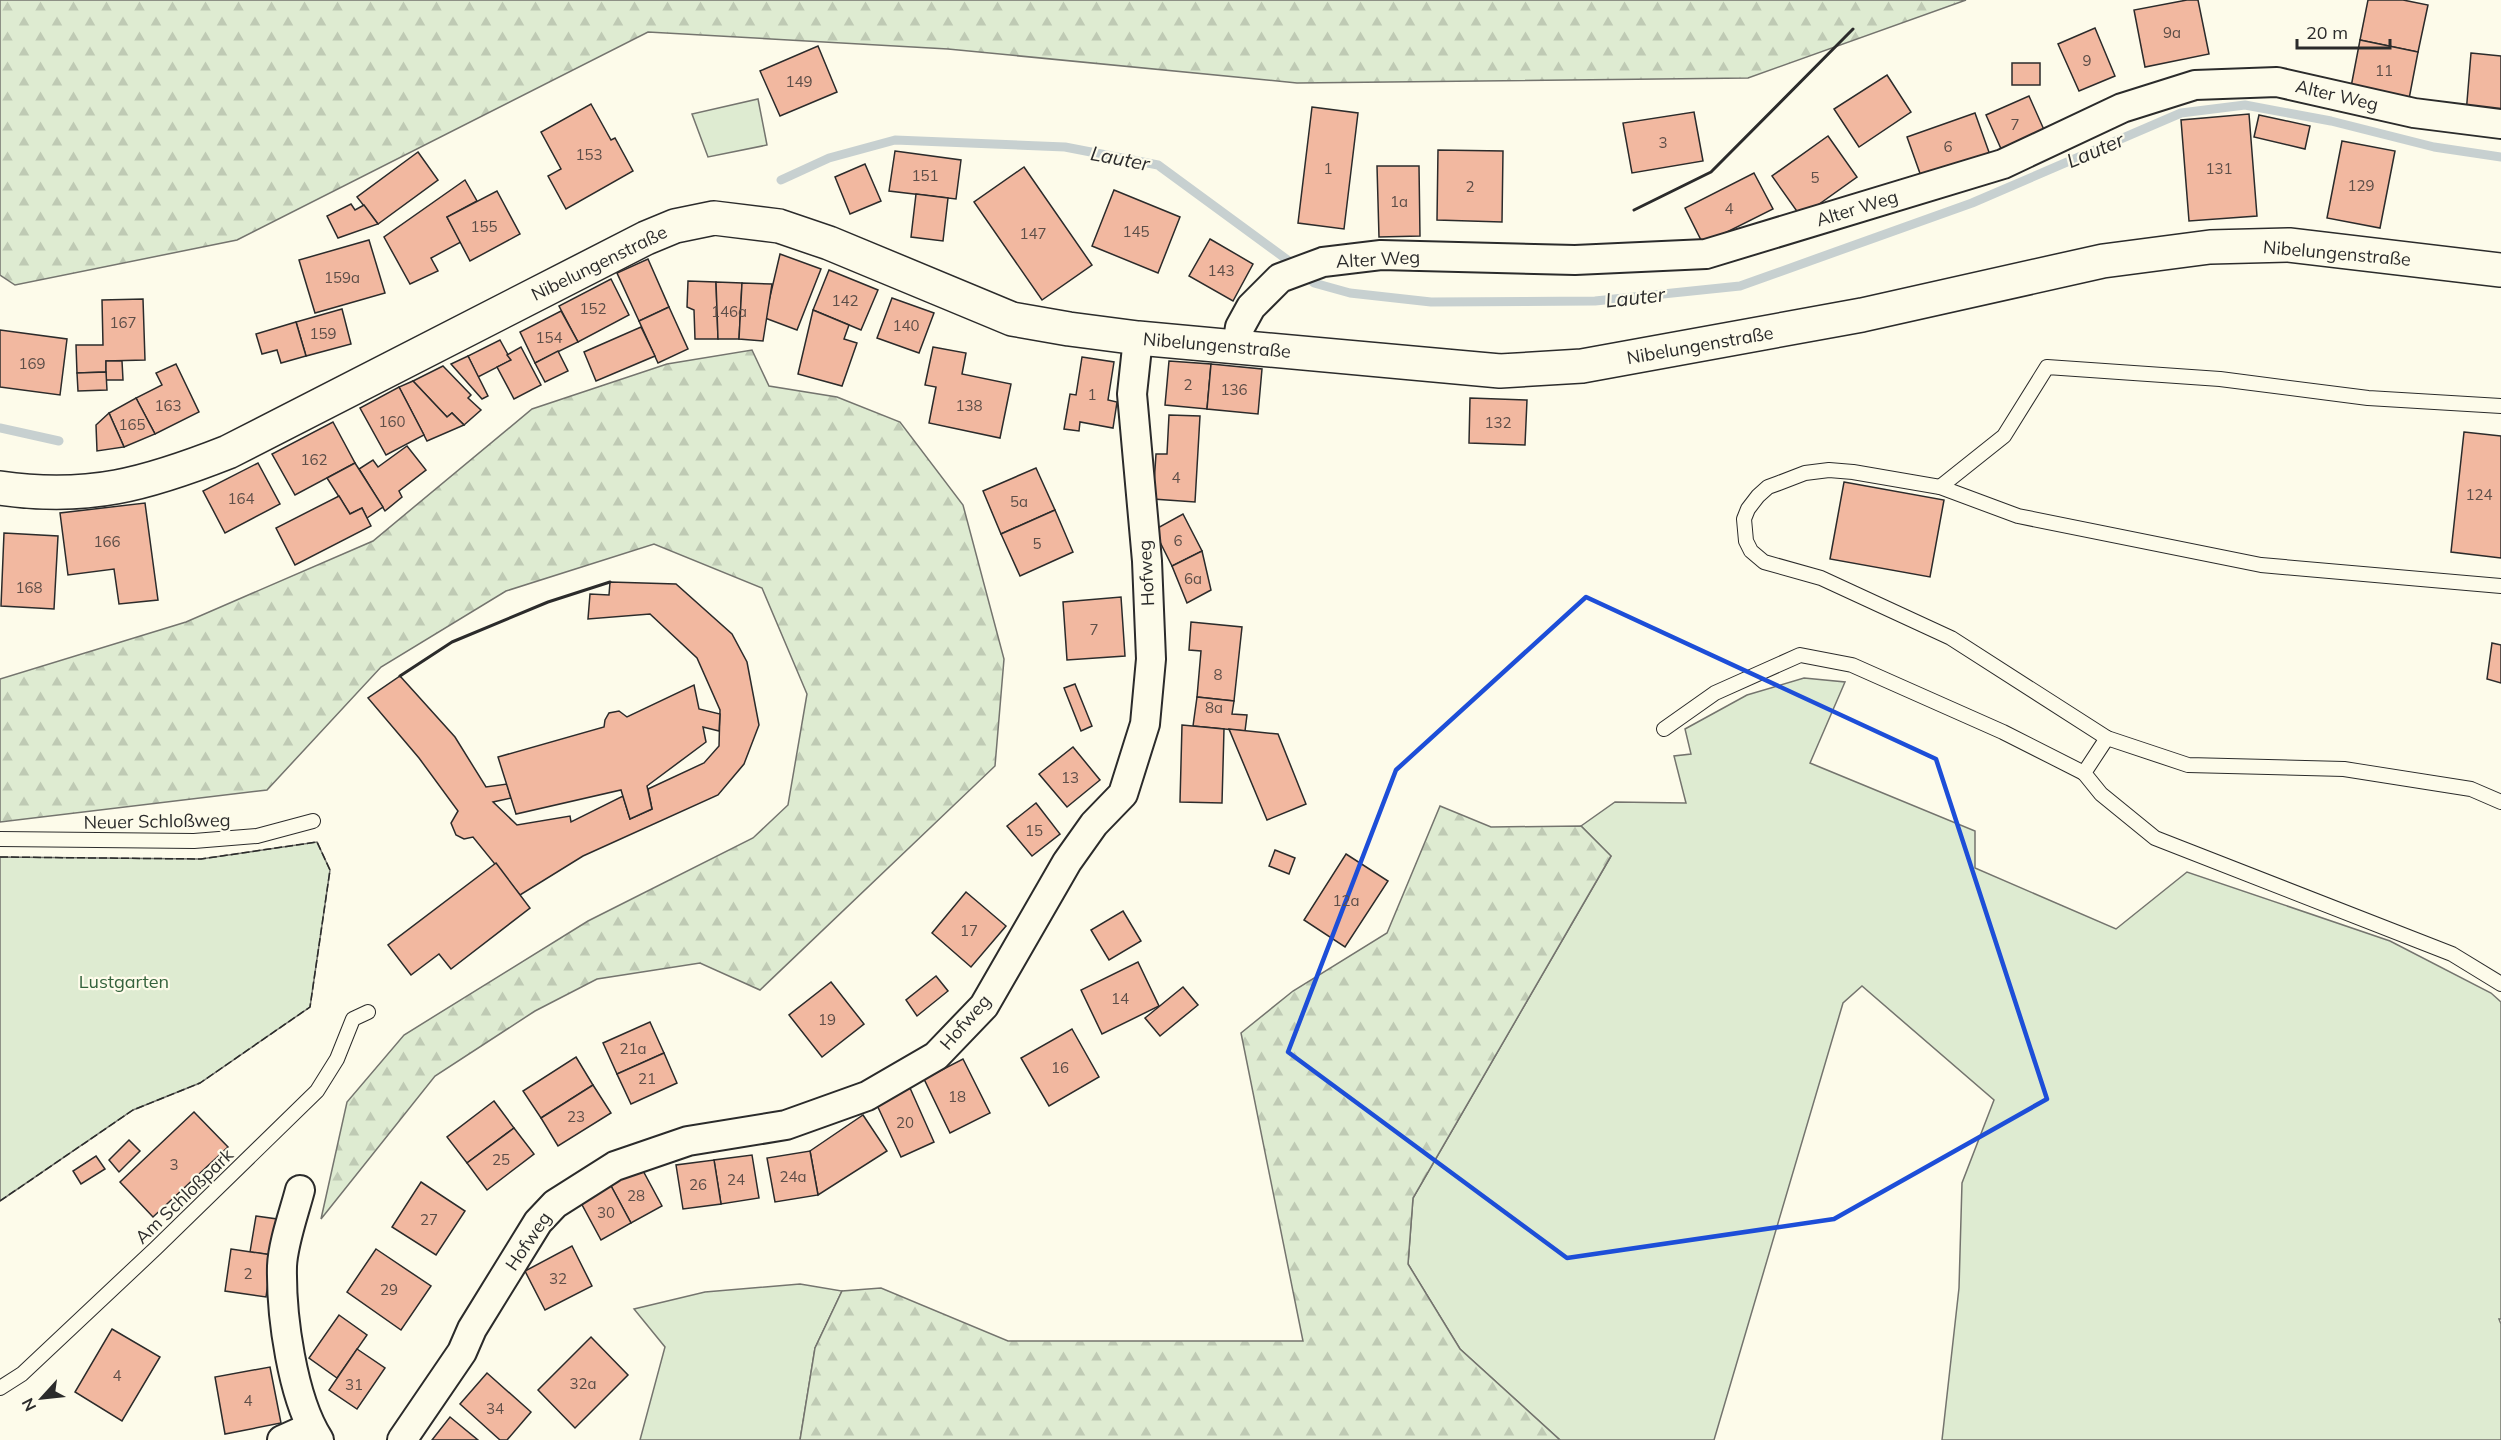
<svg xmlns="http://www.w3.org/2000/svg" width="2501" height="1440" viewBox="0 0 2501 1440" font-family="Mulish,sans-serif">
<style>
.green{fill:#deebd1;stroke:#74746e;stroke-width:1.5}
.forest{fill:url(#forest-firs);stroke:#74746e;stroke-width:1.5}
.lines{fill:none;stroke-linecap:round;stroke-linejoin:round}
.stream{stroke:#c7d0d0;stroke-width:9}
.building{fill:#f2b8a0;stroke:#2b2b2b;stroke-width:1.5}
.lane-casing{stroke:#2b2b2b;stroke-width:16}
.street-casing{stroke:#2b2b2b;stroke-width:32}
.primary-casing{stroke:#2b2b2b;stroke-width:36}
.lane{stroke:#fdfbea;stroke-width:14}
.street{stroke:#fdfbea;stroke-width:28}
.primary{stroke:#fdfbea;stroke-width:33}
.fence{stroke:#2b2b2b;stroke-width:1.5;stroke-dasharray:8 3;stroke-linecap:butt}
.wall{stroke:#2b2b2b;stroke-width:3}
.marked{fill:none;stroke:#1d4ed8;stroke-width:4.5;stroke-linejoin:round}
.labels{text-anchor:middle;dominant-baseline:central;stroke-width:4.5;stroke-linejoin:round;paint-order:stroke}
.number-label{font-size:15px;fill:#5d4e48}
.street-label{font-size:18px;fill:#2b2b2b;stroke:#fdfbea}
.park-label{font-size:18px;fill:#34623c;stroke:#fdfbea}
.water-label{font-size:20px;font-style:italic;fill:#2b2b2b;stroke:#fdfbea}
</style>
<defs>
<pattern id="forest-firs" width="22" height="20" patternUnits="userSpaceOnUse" patternTransform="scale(1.5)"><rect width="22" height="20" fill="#deebd1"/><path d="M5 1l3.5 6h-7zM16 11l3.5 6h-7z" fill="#bfcab4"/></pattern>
</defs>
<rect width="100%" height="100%" fill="#fdfbea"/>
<g class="green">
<path d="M758,99L767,145L708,157L692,114Z"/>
<path d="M1804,678L1845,682L1810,763L1975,831V868L2116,929L2187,872L2390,941L2491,993L2501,1002V1319H2499L2501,1324V1440H1942L1959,1288L1962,1183L1994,1100L1862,986L1843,1003L1714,1440H1560L1460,1349L1408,1264L1413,1198L1611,856L1581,826L1615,802L1686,803L1674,756L1691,754L1685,729L1747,695Z"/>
<path d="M317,842L330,870L310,1007L200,1083L133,1110L0,1201V857L201,859Z"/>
<path d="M800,1284L842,1291L815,1348L800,1440H640L665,1347L634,1309L705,1292Z"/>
</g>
<g class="forest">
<path d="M0,0H1966L1748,78L1297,83L948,49L648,32L237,240L15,285L0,275Z"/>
<path d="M752,350L769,386L837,397L900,422L963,505L1004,659L995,766L760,990L700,963L597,979L535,1011L435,1076L321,1219L347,1102L404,1035L588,921L753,838L788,805L807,694L762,588L654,544L506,591L381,667L267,790L0,822V679L186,622L373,541L532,409L667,364Z"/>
<path d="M1440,806L1491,827L1581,826L1611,856L1413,1198L1408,1264L1460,1349L1560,1440H800L815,1348L842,1291L881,1288L1008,1341H1303L1241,1033L1293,991L1387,933Z"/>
</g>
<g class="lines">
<g class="stream">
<path d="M781,180L829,158L895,140L1065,147L1158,165L1293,264L1314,283L1350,293L1431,302L1595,301L1740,286L1972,203L2181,113L2245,105L2331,121L2434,147L2501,157"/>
<path d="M0,428L59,441"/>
</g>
</g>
<g class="building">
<path d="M2187,0H2198L2209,54L2145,67L2134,10Z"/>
<path d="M2368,0H2403L2428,5L2418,52L2360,40Z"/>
<path d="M2095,28L2115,76L2079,91L2058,44Z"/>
<path d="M2360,40L2418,52L2409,99L2351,87Z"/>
<path d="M818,46L837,92L780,116L760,71Z"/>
<path d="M2471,53L2501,56V117L2466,114Z"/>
<rect x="2012" y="63" width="28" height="22"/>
<path d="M1887,75L1911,112L1859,147L1834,109Z"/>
<path d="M2029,96L2045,132L2002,151L1986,115Z"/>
<path d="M591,104L611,140L615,138L633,171L566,209L548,176L561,169L541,132Z"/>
<path d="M1312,107L1358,113L1344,229L1298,223Z"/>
<path d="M1694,112L1703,161L1632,173L1623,123Z"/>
<path d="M1975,113L1990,155L1922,179L1907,137Z"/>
<path d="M2249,114L2257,216L2189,221L2181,120Z"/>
<path d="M2259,115L2310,126L2305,149L2254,137Z"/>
<path d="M1828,136L1857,177L1801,217L1772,176Z"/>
<path d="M2342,141L2395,151L2380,228L2327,218Z"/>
<path d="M1438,150L1503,151L1502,222L1437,220Z"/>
<path d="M895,151L961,160L956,199L889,191Z"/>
<path d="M418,152L438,180L378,224L357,197Z"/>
<path d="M865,164L881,201L850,214L835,177Z"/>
<path d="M1377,166H1419L1420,236L1379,237Z"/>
<path d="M1024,167L1092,265L1042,300L974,202Z"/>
<path d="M1754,173L1773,209L1703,244L1685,208Z"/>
<path d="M465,180L477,201L447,217L461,242L431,258L438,271L410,284L384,237Z"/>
<path d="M1114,190L1180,217L1158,273L1092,246Z"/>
<path d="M497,191L520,234L470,261L447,217Z"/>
<path d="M916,194L948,198L943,241L911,237Z"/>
<path d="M351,204L355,210L364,205L378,224L338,238L327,216Z"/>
<path d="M1210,239L1253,264L1233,301L1189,276Z"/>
<path d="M369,240L385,293L315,313L299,260Z"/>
<path d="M780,254L821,269L797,330L765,318Z"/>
<path d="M648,259L669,307L639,321L617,273Z"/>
<path d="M829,270L878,290L861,330L813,310Z"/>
<path d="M611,279L629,315L578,342L559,306Z"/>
<path d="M688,281L716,282L718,339H695L694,310L687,307Z"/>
<path d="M716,282L742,283L739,339H718Z"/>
<path d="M742,283L772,284L763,341L739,339Z"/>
<path d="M892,298L934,313L919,353L877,338Z"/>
<path d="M143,299L145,360L106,361V372L77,373L76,345H103L102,300Z"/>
<path d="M669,307L688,349L658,363L639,321Z"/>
<path d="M342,309L351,344L306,356L296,322Z"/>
<path d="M813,310L849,325L844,339L857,343L842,386L798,374Z"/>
<path d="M561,311L578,342L535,363L520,332Z"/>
<path d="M296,322L306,356L281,363L277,350L262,354L256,334Z"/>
<path d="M641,327L655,356L596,381L584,352Z"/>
<path d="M0,330L67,339L60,395L0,387Z"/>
<path d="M500,340L511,360L478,377L468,356Z"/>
<path d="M521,347L541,385L514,399L497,367L511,360L507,355Z"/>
<path d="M933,347L966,353L962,374L1011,384L1000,438L929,423L936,387L925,385Z"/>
<path d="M558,351L568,371L545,382L535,363Z"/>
<path d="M468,356L488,396L482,399L451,364Z"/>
<path d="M1082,357L1114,362L1108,400L1117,402L1113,428L1080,422L1079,431L1064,429L1070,394L1076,395Z"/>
<path d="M106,361H122L123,380H106Z"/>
<path d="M1169,361L1211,364L1207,409L1165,405Z"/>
<path d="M176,364L199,412L155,434L136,398L162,385L156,373Z"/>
<path d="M1211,364L1262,369L1258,414L1207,409Z"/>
<path d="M443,366L471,395L468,398L481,410L464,425L452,413L447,417L413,381Z"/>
<path d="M106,372L107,390L78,391L77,373Z"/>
<path d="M413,381L447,417L452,413L464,425L427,441L399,387Z"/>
<path d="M399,387L424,435L386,455L360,408Z"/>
<path d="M136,398L155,434L124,447L109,413Z"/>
<path d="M1470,398L1527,400L1525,445L1469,443Z"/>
<path d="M109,413L124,447L97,451L96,425Z"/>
<path d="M1169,415L1200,416L1195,502L1153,499L1156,454H1167Z"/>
<path d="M333,422L355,463L295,495L272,454Z"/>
<path d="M2464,432L2501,436V558L2451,552Z"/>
<path d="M407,446L426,470L399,491L402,497L385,511L359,469L373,460L378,467Z"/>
<path d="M258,463L280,504L225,533L203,491Z"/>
<path d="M355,463L383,507L367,518L362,508L350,514L327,478Z"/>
<path d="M1036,468L1055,510L1001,534L983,491Z"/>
<path d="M1844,482L1944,500L1930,577L1830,559Z"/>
<path d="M339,496L350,514L362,508L371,526L295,565L276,528Z"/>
<path d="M145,503L158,600L119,604L114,569L68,575L60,513Z"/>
<path d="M1055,510L1073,552L1020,576L1001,534Z"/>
<path d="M1183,514L1202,551L1172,566L1154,530Z"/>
<path d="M4,533L58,536L54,609L1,606Z"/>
<path d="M1202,551L1211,590L1187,603L1172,566Z"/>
<path d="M610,582L676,584L732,634L747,662L759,725L744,764L718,795L583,856L520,895L473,837L464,839L456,835L451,823L458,811L419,758L368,698L400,676L455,737L486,787L507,784L511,798L493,802L517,825L570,816L571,822L623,796L630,819L652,809L648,789L704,763L719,746L720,710L697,658L650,614L588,619L590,594L609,595Z"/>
<path d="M1121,597L1125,656L1067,660L1063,602Z"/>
<path d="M1191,622L1242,627L1234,701L1197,697L1201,651L1189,650Z"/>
<path d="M2492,643L2501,645V683L2487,679Z"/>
<path d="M1075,684L1092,726L1081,731L1064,688Z"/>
<path d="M694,685L699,709L720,714L719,731L703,727L706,742L647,786L652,809L630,819L621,790L516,814L498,757L604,727L605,720L609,713L619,711L627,717Z"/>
<path d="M1197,697L1234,701L1232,714L1247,715L1245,731L1193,726Z"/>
<path d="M1182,725L1224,729L1222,803L1180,802Z"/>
<path d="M1229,729L1278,734L1306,804L1267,820Z"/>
<path d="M1073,747L1100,780L1067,807L1039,774Z"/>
<path d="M1036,803L1060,834L1032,856L1007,826Z"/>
<path d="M1275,850L1295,858L1289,874L1269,866Z"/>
<path d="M1346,854L1388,881L1345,947L1304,920Z"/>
<path d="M496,863L530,908L451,969L439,954L411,975L388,945Z"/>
<path d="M966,892L1006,926L971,967L932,933Z"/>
<path d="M1123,911L1141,941L1109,960L1091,930Z"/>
<path d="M1138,962L1159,1006L1102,1034L1081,990Z"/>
<path d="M936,976L948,991L917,1016L906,1000Z"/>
<path d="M831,982L864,1024L822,1057L789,1015Z"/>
<path d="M1183,987L1198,1005L1160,1036L1145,1018Z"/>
<path d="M650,1022L664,1053L617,1074L603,1043Z"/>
<path d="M1072,1029L1099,1077L1049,1106L1021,1058Z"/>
<path d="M664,1053L677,1083L631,1104L617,1074Z"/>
<path d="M576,1057L593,1085L541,1118L523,1091Z"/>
<path d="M963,1059L990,1113L950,1133L924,1079Z"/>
<path d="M593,1085L611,1113L558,1146L541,1118Z"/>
<path d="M910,1088L934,1142L901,1157L876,1103Z"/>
<path d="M494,1101L514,1128L467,1163L447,1137Z"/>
<path d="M194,1112L228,1147L153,1217L120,1182Z"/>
<path d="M863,1115L887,1151L818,1195L810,1151Z"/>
<path d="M514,1128L534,1154L487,1190L467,1163Z"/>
<path d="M129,1140L140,1151L119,1172L109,1160Z"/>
<path d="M810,1151L818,1195L775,1202L767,1158Z"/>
<path d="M752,1155L759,1198L721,1204L714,1160Z"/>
<path d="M96,1156L105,1169L81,1184L73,1171Z"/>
<path d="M714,1160L721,1204L683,1209L676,1165Z"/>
<path d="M641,1167L662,1206L631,1223L610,1184Z"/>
<path d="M421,1182L465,1211L436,1255L392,1227Z"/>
<path d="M610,1184L631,1223L601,1240L580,1201Z"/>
<path d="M256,1216L277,1219L272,1255L250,1252Z"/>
<path d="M572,1246L592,1286L545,1310L525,1271Z"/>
<path d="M231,1249L272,1255L266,1297L225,1291Z"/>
<path d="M376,1249L431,1286L401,1330L347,1292Z"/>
<path d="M339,1315L367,1335L337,1378L309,1358Z"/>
<path d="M112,1329L160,1357L122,1421L75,1392Z"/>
<path d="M591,1337L628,1375L575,1428L538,1390Z"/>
<path d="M357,1349L385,1368L357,1409L329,1390Z"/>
<path d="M270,1367L281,1423L225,1434L215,1377Z"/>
<path d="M487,1373L531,1412L507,1440H500L460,1404Z"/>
<path d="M450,1417L478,1440H432Z"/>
</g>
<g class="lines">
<g class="lane-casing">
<g id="lane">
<path d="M1940,487L2004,436L2047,367L2220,379L2368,398L2501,406"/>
<path d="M2501,586L2261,565L2018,516L1940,487L1853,472L1829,470L1805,473L1779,483L1768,487L1758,496L1748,509L1744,519L1746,541L1751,551L1764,562L1821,578L1951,638L2107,738L2188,765L2344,769L2471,789L2501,802"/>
<path d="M1664,729L1715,693L1800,655L1852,665L2003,732L2084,773"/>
<path d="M2107,738L2084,773L2101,794L2155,838L2452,954L2501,984"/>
<path d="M0,839L194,841L257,836L313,821"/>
<path d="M0,1388L22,1374L156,1248L317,1091L337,1059L353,1019L368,1012"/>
</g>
</g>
<g class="street-casing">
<g id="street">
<path d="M1237,346L1240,327L1251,307L1280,278L1323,262L1381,255L1575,260L1706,254L2003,164L2122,108L2195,85L2277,82L2414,113L2501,124"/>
<path d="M300,1190C294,1213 283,1243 282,1266C281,1315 292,1398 319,1440"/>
<path d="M282,1440L311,1427"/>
<path d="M402,1440L462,1352L472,1329L538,1222L555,1204L615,1166L688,1141L786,1125L867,1096L936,1056L984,1006L1067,862L1094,824L1123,794L1145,724L1151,659L1147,561L1132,394L1138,338"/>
</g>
</g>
<g class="primary-casing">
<path id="primary" d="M0,488C88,501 147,484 228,452L646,238L675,226L714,218L779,226L829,243L1012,319L1069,329L1138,338L1500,371L1582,366L1862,315L2103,261L2210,247L2289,245L2501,270"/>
</g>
<use href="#lane" class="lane"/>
<use href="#street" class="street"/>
<use href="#primary" class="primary"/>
<path class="fence" d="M0,857L201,859L317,842L330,870L310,1007L200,1083L133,1110L0,1201"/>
<g class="wall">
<path d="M1634,210L1711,172L1853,29"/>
<path d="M400,676L452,642L548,602L610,582"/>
</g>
</g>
<path class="marked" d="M1586,597L1936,759L2047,1099L1834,1219L1567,1258L1288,1052L1396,770Z"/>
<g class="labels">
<g class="number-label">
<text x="2172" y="32">9a</text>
<text x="2087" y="60">9</text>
<text x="2384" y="70">11</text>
<text x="799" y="81">149</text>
<text x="2015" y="124">7</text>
<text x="1663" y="142">3</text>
<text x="1948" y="146">6</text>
<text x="589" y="154">153</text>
<text x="1328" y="168">1</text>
<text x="2219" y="168">131</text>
<text x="925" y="175">151</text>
<text x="1815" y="177">5</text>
<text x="2361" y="185">129</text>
<text x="1470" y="186">2</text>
<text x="1399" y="201">1a</text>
<text x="1729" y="208">4</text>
<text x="484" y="226">155</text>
<text x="1136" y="231">145</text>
<text x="1033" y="233">147</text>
<text x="1221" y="270">143</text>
<text x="342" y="277">159a</text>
<text x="845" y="300">142</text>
<text x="593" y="308">152</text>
<text x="729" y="311">146a</text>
<text x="123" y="322">167</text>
<text x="906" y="325">140</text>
<text x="323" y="333">159</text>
<text x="549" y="337">154</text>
<text x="32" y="363">169</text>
<text x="1188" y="384">2</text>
<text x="1234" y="389">136</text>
<text x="1092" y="394">1</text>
<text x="168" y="405">163</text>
<text x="969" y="405">138</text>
<text x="392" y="421">160</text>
<text x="1498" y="422">132</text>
<text x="132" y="424">165</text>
<text x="314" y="459">162</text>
<text x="1176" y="477">4</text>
<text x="2479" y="494">124</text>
<text x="241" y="498">164</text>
<text x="1019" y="501">5a</text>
<text x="1178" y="540">6</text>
<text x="107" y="541">166</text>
<text x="1037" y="543">5</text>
<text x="1193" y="578">6a</text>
<text x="29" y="587">168</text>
<text x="1094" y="629">7</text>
<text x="1218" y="674">8</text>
<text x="1214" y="707">8a</text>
<text x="1070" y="777">13</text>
<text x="1034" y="830">15</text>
<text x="1346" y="900">12a</text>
<text x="969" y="930">17</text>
<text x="1120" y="998">14</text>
<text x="827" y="1019">19</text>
<text x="633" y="1048">21a</text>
<text x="1060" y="1067">16</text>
<text x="647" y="1078">21</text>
<text x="957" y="1096">18</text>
<text x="576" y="1116">23</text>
<text x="905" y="1122">20</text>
<text x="501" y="1159">25</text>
<text x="174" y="1164">3</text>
<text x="793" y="1176">24a</text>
<text x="736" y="1179">24</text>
<text x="698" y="1184">26</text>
<text x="636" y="1195">28</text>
<text x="606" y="1212">30</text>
<text x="429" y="1219">27</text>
<text x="248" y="1273">2</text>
<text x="558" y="1278">32</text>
<text x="389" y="1289">29</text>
<text x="117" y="1375">4</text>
<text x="583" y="1383">32a</text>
<text x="354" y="1384">31</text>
<text x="248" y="1400">4</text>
<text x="495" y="1408">34</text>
</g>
<g class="street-label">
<text transform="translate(2337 95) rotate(13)">Alter Weg</text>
<text transform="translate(1857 208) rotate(-17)">Alter Weg</text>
<text transform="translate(2337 253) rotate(5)">Nibelungenstraße</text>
<text transform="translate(1378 259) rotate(-3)">Alter Weg</text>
<text transform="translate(599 263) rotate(-26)">Nibelungenstraße</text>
<text transform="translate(1217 345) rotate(5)">Nibelungenstraße</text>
<text transform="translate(1700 345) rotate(-10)">Nibelungenstraße</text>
<text transform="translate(1146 573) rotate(-93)">Hofweg</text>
<text transform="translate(157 821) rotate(-1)">Neuer Schloßweg</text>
<text transform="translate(965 1022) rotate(-49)">Hofweg</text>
<text transform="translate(184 1196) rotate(-44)">Am Schloßpark</text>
<text transform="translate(528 1241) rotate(-56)">Hofweg</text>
</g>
<g class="park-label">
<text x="124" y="981">Lustgarten</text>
</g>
<g class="water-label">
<text transform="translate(2095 150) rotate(-23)">Lauter</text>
<text transform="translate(1120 158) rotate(11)">Lauter</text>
<text transform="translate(1635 297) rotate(-6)">Lauter</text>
</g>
</g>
<g transform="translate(42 1398) rotate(243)" stroke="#fdfbea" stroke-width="4.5" paint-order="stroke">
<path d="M0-4.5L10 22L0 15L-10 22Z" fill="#2b2b2b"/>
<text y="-9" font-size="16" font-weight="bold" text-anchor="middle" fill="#2b2b2b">N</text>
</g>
<path d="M2297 39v9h93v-9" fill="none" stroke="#2b2b2b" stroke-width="3"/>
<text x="2306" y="39" font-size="18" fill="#2b2b2b" stroke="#fdfbea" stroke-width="4.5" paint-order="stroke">20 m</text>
</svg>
